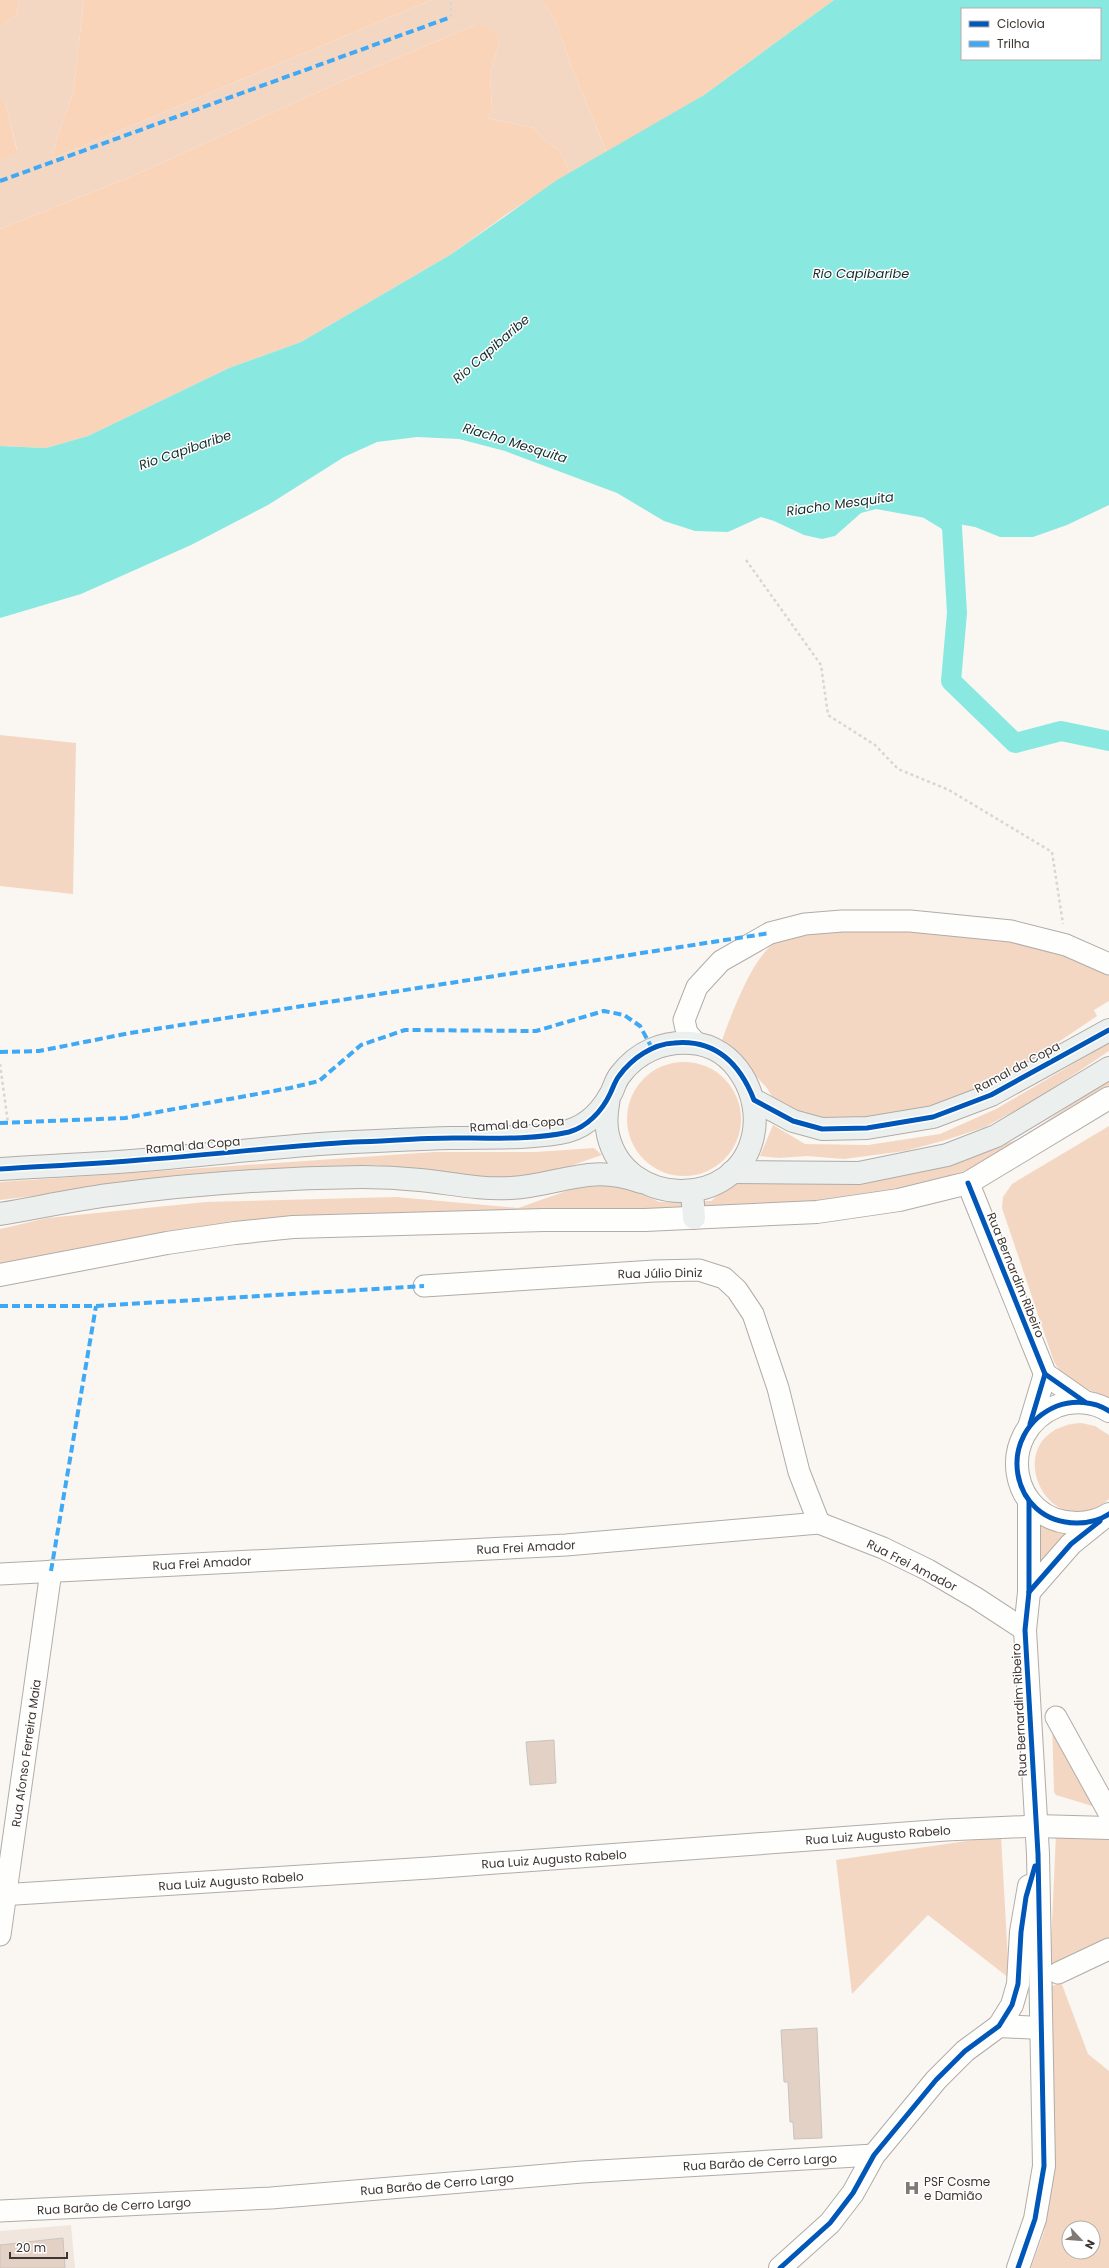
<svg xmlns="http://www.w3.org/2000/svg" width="1109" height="2268" viewBox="0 0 1109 2268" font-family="Poppins,sans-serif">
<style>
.built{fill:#f1e6de}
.green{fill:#f4d7c2;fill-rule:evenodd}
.forest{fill:#f9d4b9}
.water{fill:#89e9e1;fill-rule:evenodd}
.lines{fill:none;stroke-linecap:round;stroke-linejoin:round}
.canal{stroke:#89e9e1;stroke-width:20}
.building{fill:#e2d1c4;stroke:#cac4bf}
.minor-casing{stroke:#b1aca8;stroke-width:23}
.tertiary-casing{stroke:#b1aca8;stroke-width:24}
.secondary-casing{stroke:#b1aca8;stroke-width:24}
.path{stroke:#d7d6d4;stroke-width:2.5;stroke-dasharray:3 3;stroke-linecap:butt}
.minor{stroke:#fefefd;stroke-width:21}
.tertiary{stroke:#fefefd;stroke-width:22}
.secondary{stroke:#ebf0ef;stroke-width:22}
.quiet{stroke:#3fa9f5;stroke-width:4;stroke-dasharray:8 4;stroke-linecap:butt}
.cycleway-casing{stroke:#fff;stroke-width:8}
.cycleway{stroke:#0057b8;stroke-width:5}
.labels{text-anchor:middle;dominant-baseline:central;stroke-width:3;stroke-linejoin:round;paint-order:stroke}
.street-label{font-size:12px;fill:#3e3630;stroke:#fff}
.poi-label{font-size:12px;fill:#3e3630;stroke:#fff;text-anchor:start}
.water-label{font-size:13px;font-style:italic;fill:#172e2c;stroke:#fff}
</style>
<rect width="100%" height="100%" fill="#faf6f2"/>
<path class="built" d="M71,2225L75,2268H0V2231Z"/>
<g class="green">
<path d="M19,0H84L73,93L57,138L52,159L431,0H541L555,19L569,60L607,153L570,173L560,151L543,139L534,128L487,118L492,110L490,73L500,41L475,25L338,83L133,176L0,229V162L17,150L5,101L0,97V28L16,15Z"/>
<path d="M0,735L76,743L73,894L0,886Z"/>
<path d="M901,929L993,938L1073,956L1109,973V1001L1094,1010L1097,1016L1014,1072L953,1101L899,1114L852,1119L811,1117L775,1102L767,1088L722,1040C732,1013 751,961 773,944C794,926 872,930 901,929Z"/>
<path d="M1109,1043V1051L1040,1097L985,1127L946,1140L905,1151L844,1159L807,1156L779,1158L760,1156L773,1125L805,1144L868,1145L940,1134L996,1109Z"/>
<circle cx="684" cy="1119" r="57"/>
<path d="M1109,1080V1088L985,1164L911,1188L809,1207L473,1217L0,1269V1229L47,1218L206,1202L396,1197L518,1208L575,1188L623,1184L659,1202L711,1201L735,1180L790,1183L892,1178L1017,1140Z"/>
<path d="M1109,1126V1398C1086,1388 1068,1385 1054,1362L1002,1208L1003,1197L1012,1184Z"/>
<path d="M594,1148L602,1155L541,1176L494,1181L376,1165L98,1188L0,1200V1182L434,1152H536Z"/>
<path d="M1081,1423L1095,1426L1109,1435V1499C1045,1552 994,1429 1081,1423Z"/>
<path d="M1032,1507L1084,1525L1032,1586Z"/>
<path d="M1052,1720L1058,1728L1070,1764L1099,1808L1056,1795L1054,1792Z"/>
<path d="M1056,1834L1109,1839V1939L1055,1967H1050Z"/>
<path d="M1001,1836L1009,1978L928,1915L852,1994L836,1860Z"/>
<path d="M1061,1982L1088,2054L1109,2071V2268H1031L1044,2232L1053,2174L1054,2110L1050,1987ZM1069,2228H1093V2252H1069Z"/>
</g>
<g class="forest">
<path d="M0,0H19L16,15L0,28Z"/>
<path d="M84,0H431L52,159L57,138L73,93Z"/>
<path d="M541,0H834L704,95L607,153L569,60L555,19Z"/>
<path d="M475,25L488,26L500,41L490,73L492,110L487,118L534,128L543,139L560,151L570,173L507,214L450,255L301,342L229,368L88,436L46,448L0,446V229L133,176L338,83Z"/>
<path d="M0,97L5,101L17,151L0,162Z"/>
</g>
<path class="water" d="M834,0H1109V505L1067,525L1033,537H1000L975,527L876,509L861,513L835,536L822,539L804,535L774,521L761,517L728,532L695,531L664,521L617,493L505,451L459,439L417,437L377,442L344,457L268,505L191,545L81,594L0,618V446L46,448L88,436L229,368L301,342L450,255L557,180L704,95ZM962,9H1100V59H962Z"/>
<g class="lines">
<path class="canal" d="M925,507L948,521L952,527L957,613L951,681L1015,743L1061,731L1109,741"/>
</g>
<g class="building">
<path d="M554,1740L556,1783L530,1785L526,1742Z"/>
<path d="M817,2028L822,2138L794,2139L793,2122H790L788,2082H784L781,2030Z"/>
<path d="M63,2238L65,2268H0V2245Z"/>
</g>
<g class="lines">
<g class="minor-casing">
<g id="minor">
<path d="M696,1043L687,1033L684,1020L697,987L721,961L770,933L805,924L842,921H910L1011,931L1066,945L1109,964"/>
<path d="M424,1286L654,1271L699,1270L724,1278L737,1290L753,1314L778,1388L799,1472L819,1523"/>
<path d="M0,1574L566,1545L819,1523L883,1548L928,1570L976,1598L1025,1630"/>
<path d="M1056,1717L1109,1813"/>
<path d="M0,1895L429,1868L946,1830L1036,1826"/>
<path d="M0,1935L51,1571"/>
<path d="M1058,1973L1109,1949"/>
<path d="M0,2211L271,2198L582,2172L874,2155"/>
</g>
</g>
<g class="tertiary-casing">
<g id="tertiary">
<path d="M968,1183L1045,1374L1085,1402"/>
<path d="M0,1275L167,1243L235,1233L293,1227L544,1220H645L817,1212L899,1200L968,1183L1109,1098"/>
<path d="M1109,1411C1094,1401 1073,1400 1057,1406C994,1432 1009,1523 1077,1523C1088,1523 1100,1520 1109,1514"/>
<path d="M1030,1424L1045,1374"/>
<path d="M1029,1592L1071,1544L1102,1519"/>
<path d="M1036,1826L1109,1828"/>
<path d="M999,2026L1040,2028"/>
<path d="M780,2268L830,2223L853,2193L874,2155L936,2080L965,2051L999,2026L1012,2005L1018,1984L1021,1932L1029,1886"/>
<path d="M1018,2268L1035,2219L1044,2166L1038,1854L1025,1630L1029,1592V1501"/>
</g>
</g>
<g class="secondary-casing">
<g id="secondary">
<path d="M754,1100L793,1121L822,1129L867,1128L933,1117L991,1095L1109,1030"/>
<path d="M0,1169C48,1166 95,1164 143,1160C207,1155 271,1147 335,1143C373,1141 411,1139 450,1138C486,1137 524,1139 560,1133C583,1129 599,1115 610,1095C614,1089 615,1081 620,1075C637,1052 663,1041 691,1043C736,1046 762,1096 753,1136C737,1210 625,1209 608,1135C605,1122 607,1110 609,1097"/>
<path d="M732,1172L859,1173L947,1155L996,1136L1109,1068"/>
<path d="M692,1192L694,1218"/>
<path d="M0,1214C36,1208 72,1200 109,1195C192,1184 278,1178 362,1177C381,1177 401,1178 420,1180C450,1183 480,1190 511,1188C561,1185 589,1163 641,1182"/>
</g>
</g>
<g class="path">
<path d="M451,17V0"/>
<path d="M746,560L821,665L828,715L875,745L898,769L949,790L1052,852L1063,924"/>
<path d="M0,1064L8,1123"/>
</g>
<use href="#minor" class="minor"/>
<use href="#tertiary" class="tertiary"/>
<use href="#secondary" class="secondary"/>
<g class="quiet">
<path d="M0,181L451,17"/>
<path d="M0,1052L39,1051L130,1033L770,933"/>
<path d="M0,1123L125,1118L290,1088L319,1081L361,1045L405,1030L536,1031L604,1011L624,1015L640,1026L652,1048"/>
<path d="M0,1306H96L424,1286"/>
<path d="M51,1571L96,1306"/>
</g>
<g class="cycleway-casing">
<g id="cycleway">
<path d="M0,1169C47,1166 93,1164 140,1160C212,1155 283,1146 354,1142C387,1141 420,1138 453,1138C489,1138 534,1140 569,1132C587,1127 602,1111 610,1094C613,1088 615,1081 619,1076C632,1058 653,1044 674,1043C716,1039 740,1064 754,1100L793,1121L822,1129L867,1128L933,1117L991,1095L1109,1030"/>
<path d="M968,1183L1045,1374L1085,1402"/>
<path d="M1109,1411C1094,1401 1073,1400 1057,1406C994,1432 1009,1523 1077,1523C1088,1523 1100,1520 1109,1514"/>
<path d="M1030,1424L1045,1374"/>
<path d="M1029,1592L1071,1544L1100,1521"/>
<path d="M780,2268L830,2223L853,2193L874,2155L936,2080L965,2051L999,2026L1012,2005L1018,1984L1021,1932L1026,1897L1035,1866"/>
<path d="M1018,2268L1035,2219L1044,2166L1038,1854L1025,1630L1029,1592V1501"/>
</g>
</g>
<use href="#cycleway" class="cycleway"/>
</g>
<defs>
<g id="hospital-bare" transform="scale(1.2)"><path d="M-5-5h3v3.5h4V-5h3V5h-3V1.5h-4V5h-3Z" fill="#807974" stroke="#fff" stroke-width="2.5" paint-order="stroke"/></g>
</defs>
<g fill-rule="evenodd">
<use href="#hospital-bare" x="912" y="2188"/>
</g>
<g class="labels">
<g class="street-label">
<text transform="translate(1017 1067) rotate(-28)">Ramal da Copa</text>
<text transform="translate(517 1124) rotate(-4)">Ramal da Copa</text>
<text transform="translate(193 1145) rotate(-5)">Ramal da Copa</text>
<text transform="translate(660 1273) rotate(-1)">Rua Júlio Diniz</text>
<text transform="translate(1016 1275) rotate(68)">Rua Bernardim Ribeiro</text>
<text transform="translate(526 1547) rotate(-3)">Rua Frei Amador</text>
<text transform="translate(202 1563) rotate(-3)">Rua Frei Amador</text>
<text transform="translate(912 1565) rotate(27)">Rua Frei Amador</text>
<text transform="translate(1019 1710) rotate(-93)">Rua Bernardim Ribeiro</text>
<text transform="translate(26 1753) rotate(-82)">Rua Afonso Ferreira Maia</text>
<text transform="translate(878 1835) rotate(-4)">Rua Luiz Augusto Rabelo</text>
<text transform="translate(554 1859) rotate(-4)">Rua Luiz Augusto Rabelo</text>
<text transform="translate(231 1881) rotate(-4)">Rua Luiz Augusto Rabelo</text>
<text transform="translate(760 2162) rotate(-3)">Rua Barão de Cerro Largo</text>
<text transform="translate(437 2184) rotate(-5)">Rua Barão de Cerro Largo</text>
<text transform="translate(114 2206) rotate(-3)">Rua Barão de Cerro Largo</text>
</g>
<g class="poi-label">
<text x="924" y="2181">PSF Cosme<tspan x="924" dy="14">e Damião</tspan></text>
</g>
<g class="water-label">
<text x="861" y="273">Rio Capibaribe</text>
<text transform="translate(491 349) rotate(-41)">Rio Capibaribe</text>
<text transform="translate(515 443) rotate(17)">Riacho Mesquita</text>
<text transform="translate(185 450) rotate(-19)">Rio Capibaribe</text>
<text transform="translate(840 504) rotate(-8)">Riacho Mesquita</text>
</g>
</g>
<rect x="961" y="8" width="140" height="52" fill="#ffffff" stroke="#b2afac"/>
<rect x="969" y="21" width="20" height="6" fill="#0057b8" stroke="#b2afac"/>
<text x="997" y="28" font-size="12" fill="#3e3630">Ciclovia</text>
<rect x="969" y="41" width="20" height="6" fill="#3fa9f5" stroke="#b2afac"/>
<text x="997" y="48" font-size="12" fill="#3e3630">Trilha</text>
<g transform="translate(1081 2240) rotate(116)"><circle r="19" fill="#ffffff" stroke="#b2afac"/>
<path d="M0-3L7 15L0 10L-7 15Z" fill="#807974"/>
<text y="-6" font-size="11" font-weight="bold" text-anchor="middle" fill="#3e3630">N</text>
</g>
<path d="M10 2252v6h57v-6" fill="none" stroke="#3e3630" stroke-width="2"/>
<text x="16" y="2252" font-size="12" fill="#3e3630" stroke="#ffffff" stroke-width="3" paint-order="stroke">20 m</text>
</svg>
